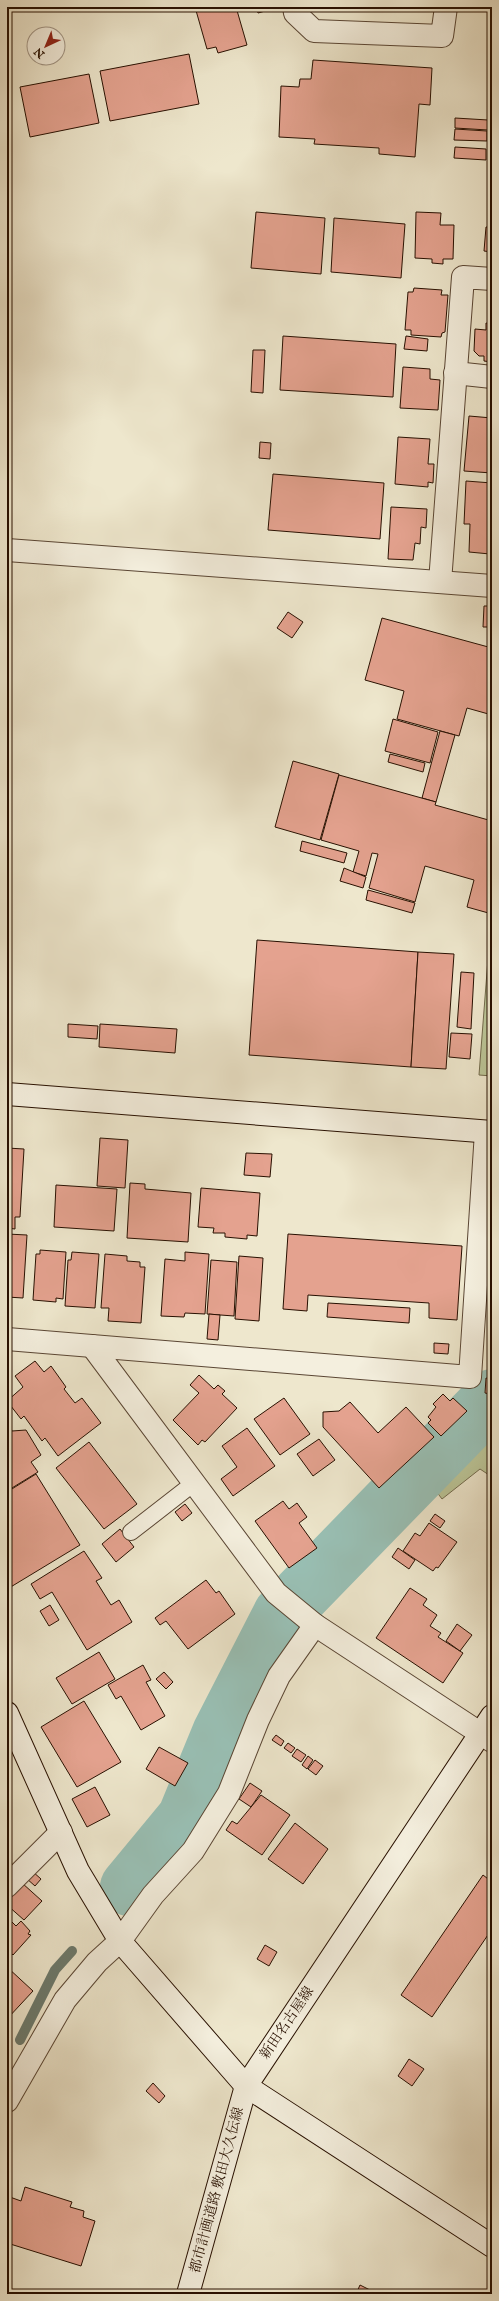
<svg xmlns="http://www.w3.org/2000/svg" width="499" height="2301" viewBox="0 0 499 2301" font-family="'IM FELL English','Noto Serif JP',serif">
<style>
.green{fill:#bbc597;stroke:#726a4c}
.lines{fill:none;stroke-linecap:round;stroke-linejoin:round}
.stream{stroke:#6c7a6d;stroke-width:10}
.river{stroke:#99c0b5;stroke-width:58}
.building{fill:#e4a28f;stroke:#281001}
.lane-casing{stroke:#5a4634;stroke-width:18}
.street-casing{stroke:#5a4634;stroke-width:24}
.secondary-casing{stroke:#281001;stroke-width:24}
.lane{stroke:#f4efde;stroke-width:16}
.street{stroke:#f4efde;stroke-width:22}
.secondary{stroke:#f4efde;stroke-width:22}
.labels{text-anchor:middle;dominant-baseline:central;stroke-width:3.5;stroke-linejoin:round;paint-order:stroke}
.street-label{font-size:14px;fill:#281001;stroke:#f4efde}
</style>
<rect width="100%" height="100%" fill="#eee7cd"/>
<filter id="stains"><feTurbulence type="fractalNoise" baseFrequency=".005" numOctaves="4"/><feColorMatrix values="0 0 0 0 .2 0 0 0 0 .09 0 0 0 0 .02 0 0 0 .5 -.17"/></filter>
<radialGradient id="worn" r=".72"><stop offset=".6" stop-color="#630" stop-opacity="0"/><stop offset="1" stop-color="#630" stop-opacity=".3"/></radialGradient>
<g class="green">
<path d="M489,946L492,947V1076L479,1075Z"/>
<path d="M492,1423V1477L480,1469L442,1499L430,1483Z"/>
</g>
<g class="lines">
<path class="stream" d="M20,2040L55,1970L72,1951"/>
<path class="river" d="M129,1887L186,1818L221,1733L282,1614L492,1398"/>
</g>
<g class="building">
<path d="M195,7H236L247,45L218,53L216,47L207,49Z"/>
<path d="M256,7H275L276,8L258,13Z"/>
<path d="M491,25H492V72H488Z"/>
<path d="M189,54L199,104L110,121L100,71Z"/>
<path d="M313,60L432,68L430,105L419,104L415,157L379,154V148L314,144L315,139L279,137L281,86L299,87L300,79H311Z"/>
<path d="M89,74L99,123L30,137L20,87Z"/>
<path d="M455,118L488,120V130L455,128Z"/>
<path d="M455,129L487,131V141L454,140Z"/>
<path d="M492,131V157H490Z"/>
<path d="M455,147L486,149V160L454,158Z"/>
<path d="M256,212L325,218L321,274L251,268Z"/>
<path d="M416,212L441,213L440,225H454L453,259H443V264L432,263V259L415,258Z"/>
<path d="M334,218L405,224L401,278L331,272Z"/>
<path d="M486,227H492V252L484,251Z"/>
<path d="M414,288L442,290L441,295H448L445,332L442,333L441,337L411,335V330H405L408,292H413Z"/>
<path d="M486,323L492,324V362L484,361V356H479L474,351L475,329L486,330Z"/>
<path d="M283,336L396,344L393,397L280,390Z"/>
<path d="M406,336L428,339L427,351L404,349Z"/>
<path d="M253,350H265L263,393L251,392Z"/>
<path d="M403,367L430,369V379L440,380L438,410L400,408Z"/>
<path d="M469,416L492,418V473L464,471Z"/>
<path d="M398,437L430,439L428,464H434L433,483L428,482V487L395,484Z"/>
<path d="M260,442L271,443L270,459L259,458Z"/>
<path d="M273,474L384,483L380,539L268,530Z"/>
<path d="M466,481L492,483L490,554L469,552L470,524H464Z"/>
<path d="M391,507L427,509L426,528L421,527L420,544L415,543L413,560L388,559Z"/>
<path d="M484,606H492V627H483Z"/>
<path d="M288,612L303,622L292,638L277,628Z"/>
<path d="M382,618L492,648V715L467,708L459,736L397,719L404,691L365,680Z"/>
<path d="M393,719L438,732L430,763L385,751Z"/>
<path d="M440,731L455,735L436,802L422,798Z"/>
<path d="M390,754L425,763L423,772L388,762Z"/>
<path d="M293,761L339,774L320,840L275,827Z"/>
<path d="M339,775L436,802L435,805L492,821V914L467,907L474,880L425,866L415,902L369,888L378,854L372,853L366,876L353,872L359,851L321,840Z"/>
<path d="M302,841L347,853L344,863L300,851Z"/>
<path d="M344,868L366,877L363,888L340,881Z"/>
<path d="M368,890L415,903L412,913L366,900Z"/>
<path d="M257,940L418,952L411,1067L249,1055Z"/>
<path d="M418,952L454,954L446,1069L411,1067Z"/>
<path d="M461,972L474,973L471,1029L457,1027Z"/>
<path d="M68,1024L98,1026L97,1039L68,1037Z"/>
<path d="M100,1024L177,1029L175,1053L99,1047Z"/>
<path d="M451,1033L472,1034L470,1059L449,1057Z"/>
<path d="M100,1138L128,1140L125,1188L97,1186Z"/>
<path d="M7,1148L24,1149L20,1217H15V1229L7,1228Z"/>
<path d="M246,1153L272,1154L270,1177L244,1175Z"/>
<path d="M130,1183L145,1184V1189L191,1193L188,1242L127,1238Z"/>
<path d="M56,1185L117,1189L114,1231L54,1227Z"/>
<path d="M201,1188L260,1193L257,1236L247,1235V1239L225,1237V1233H213L214,1228L198,1227Z"/>
<path d="M7,1234L27,1235L23,1298L7,1297Z"/>
<path d="M288,1234L462,1246L457,1320L429,1318V1303L308,1295L307,1311L283,1309Z"/>
<path d="M40,1250L66,1252L63,1299L56,1298V1302L33,1300L36,1254H40Z"/>
<path d="M72,1252L99,1254L95,1308L65,1306L68,1260H71Z"/>
<path d="M185,1252L209,1254L205,1314L185,1313L184,1317L161,1316L165,1259L185,1261Z"/>
<path d="M105,1254L127,1256V1261L140,1262V1267H145L141,1323L108,1321L109,1308H101Z"/>
<path d="M239,1256L263,1258L259,1321L235,1319Z"/>
<path d="M211,1260L237,1262L234,1316L207,1314Z"/>
<path d="M328,1303L410,1308L409,1323L327,1317Z"/>
<path d="M209,1314L220,1315L218,1340L207,1339Z"/>
<path d="M434,1343L449,1344L448,1354L434,1353Z"/>
<path d="M7,1357H9L7,1389Z"/>
<path d="M35,1361L44,1372L51,1366L66,1387L64,1389L75,1403L82,1398L101,1423L58,1456L45,1438L42,1441L24,1416L21,1419L7,1401L23,1387L15,1376Z"/>
<path d="M199,1375L214,1389L218,1385L225,1391L222,1394L237,1408L205,1442L202,1440L198,1445L173,1420L199,1393L190,1385Z"/>
<path d="M486,1378L492,1379L490,1394L485,1393Z"/>
<path d="M443,1394L450,1401L453,1398L467,1411L441,1436L428,1423L431,1420L428,1417L436,1407L433,1404Z"/>
<path d="M284,1398L310,1434L280,1455L254,1419Z"/>
<path d="M350,1402L378,1433L406,1407L434,1437L379,1488L323,1427V1412L339,1411Z"/>
<path d="M10,1427L12,1431L26,1430L41,1455L31,1462L38,1472L7,1491V1428Z"/>
<path d="M247,1428L275,1466L233,1496L221,1479L237,1467L222,1446Z"/>
<path d="M319,1439L335,1460L313,1476L297,1454Z"/>
<path d="M89,1442L137,1504L104,1529L56,1468Z"/>
<path d="M36,1474L80,1545L9,1588L7,1585V1492Z"/>
<path d="M283,1501L289,1509L297,1503L307,1517L299,1523L317,1548L289,1568L255,1521Z"/>
<path d="M185,1504L192,1513L182,1521L175,1512Z"/>
<path d="M435,1514L445,1521L440,1528L430,1521Z"/>
<path d="M429,1523L457,1542L438,1568L436,1567L433,1571L403,1551L415,1533L420,1536Z"/>
<path d="M120,1529L134,1547L116,1562L102,1544Z"/>
<path d="M398,1548L415,1560L409,1569L392,1557Z"/>
<path d="M84,1551L102,1578L96,1581L111,1605L119,1600L132,1622L87,1650L52,1592L40,1599L31,1584Z"/>
<path d="M206,1580L216,1593L219,1591L235,1614L188,1649L166,1621L160,1625L155,1618Z"/>
<path d="M410,1588L427,1599L423,1605L437,1615L430,1626L441,1633L438,1637L463,1653L443,1683L376,1638Z"/>
<path d="M50,1605L59,1620L49,1626L40,1611Z"/>
<path d="M457,1624L472,1635L460,1651L446,1641Z"/>
<path d="M99,1652L115,1679L72,1704L56,1678Z"/>
<path d="M143,1665L151,1680L146,1682L165,1716L141,1730L121,1696L116,1699L108,1685Z"/>
<path d="M164,1672L173,1682L166,1689L156,1679Z"/>
<path d="M84,1701L121,1762L77,1787L41,1727Z"/>
<path d="M276,1735L284,1741L281,1746L272,1740Z"/>
<path d="M288,1743L295,1748L291,1753L284,1748Z"/>
<path d="M159,1747L188,1763L175,1786L146,1769Z"/>
<path d="M297,1749L306,1755L301,1762L292,1756Z"/>
<path d="M308,1756L313,1760L307,1769L302,1765Z"/>
<path d="M315,1760L323,1766L316,1775L308,1769Z"/>
<path d="M250,1783L262,1791L251,1807L239,1799Z"/>
<path d="M95,1787L110,1815L87,1827L72,1799Z"/>
<path d="M261,1795L290,1815L262,1855L226,1830L232,1821L237,1824Z"/>
<path d="M295,1823L328,1849L303,1884L268,1859Z"/>
<path d="M32,1871L41,1879L35,1886L26,1878Z"/>
<path d="M483,1875L492,1882V1929L432,2017L401,1995Z"/>
<path d="M22,1883L42,1901L24,1920L7,1905V1899Z"/>
<path d="M7,1917L16,1926L21,1921L30,1931L28,1934L31,1935L13,1955L7,1949Z"/>
<path d="M265,1945L277,1952L269,1966L257,1959Z"/>
<path d="M7,1967L33,1991L7,2019Z"/>
<path d="M409,2059L424,2069L412,2086L398,2076Z"/>
<path d="M153,2083L165,2096L159,2103L146,2091Z"/>
<path d="M25,2187L72,2202L70,2207L84,2211L83,2217L95,2221L81,2266L7,2243V2196L21,2201Z"/>
<path d="M360,2285L378,2294H356Z"/>
</g>
<g class="lines">
<g class="lane-casing">
<path id="lane" d="M131,1532L194,1483"/>
</g>
<g class="street-casing">
<g id="street">
<path d="M294,7L295,13L314,31L442,36L446,7"/>
<path d="M455,373L492,377"/>
<path d="M7,550L492,586"/>
<path d="M440,582L463,277L492,279"/>
<path d="M7,1339L470,1377L486,1132"/>
<path d="M92,1346L276,1593L315,1625L492,1741"/>
<path d="M7,1886L61,1832"/>
<path d="M7,2101L65,2000L97,1962L120,1941L153,1895L193,1851L229,1793L258,1720L279,1676L315,1625"/>
</g>
</g>
<g class="secondary-casing">
<g id="secondary">
<path d="M7,1094L492,1132"/>
<path d="M7,1713L78,1871L120,1941L246,2086L492,2246"/>
<path d="M188,2294L246,2086L492,1716"/>
</g>
</g>
<use href="#lane" class="lane"/>
<use href="#street" class="street"/>
<use href="#secondary" class="secondary"/>
</g>
<g class="labels">
<g class="street-label">
<text transform="translate(287 2023) rotate(-56)">新田名古屋線</text>
<text transform="translate(217 2190) rotate(-75)">都市計画道路 敷田大久伝線</text>
</g>
</g>
<rect width="499" height="2301" fill="none" stroke="#eee7cd" stroke-width="24"/>
<rect x="8" y="8" width="483" height="2285" fill="none" stroke="#281001" stroke-width="2"/>
<rect x="12" y="12" width="475" height="2277" fill="none" stroke="#281001"/>
<g transform="translate(46 46) rotate(224)"><circle r="19" fill="#f4efde" stroke="#a29686"/>
<path d="M0-3L7 15L0 10L-7 15Z" fill="#8f2418"/>
<text y="-6" font-size="11" font-weight="bold" text-anchor="middle" fill="#281001">N</text>
</g>
<rect width="100%" height="100%" filter="url(#stains)"/>
<rect width="100%" height="100%" fill="url(#worn)"/>
</svg>
